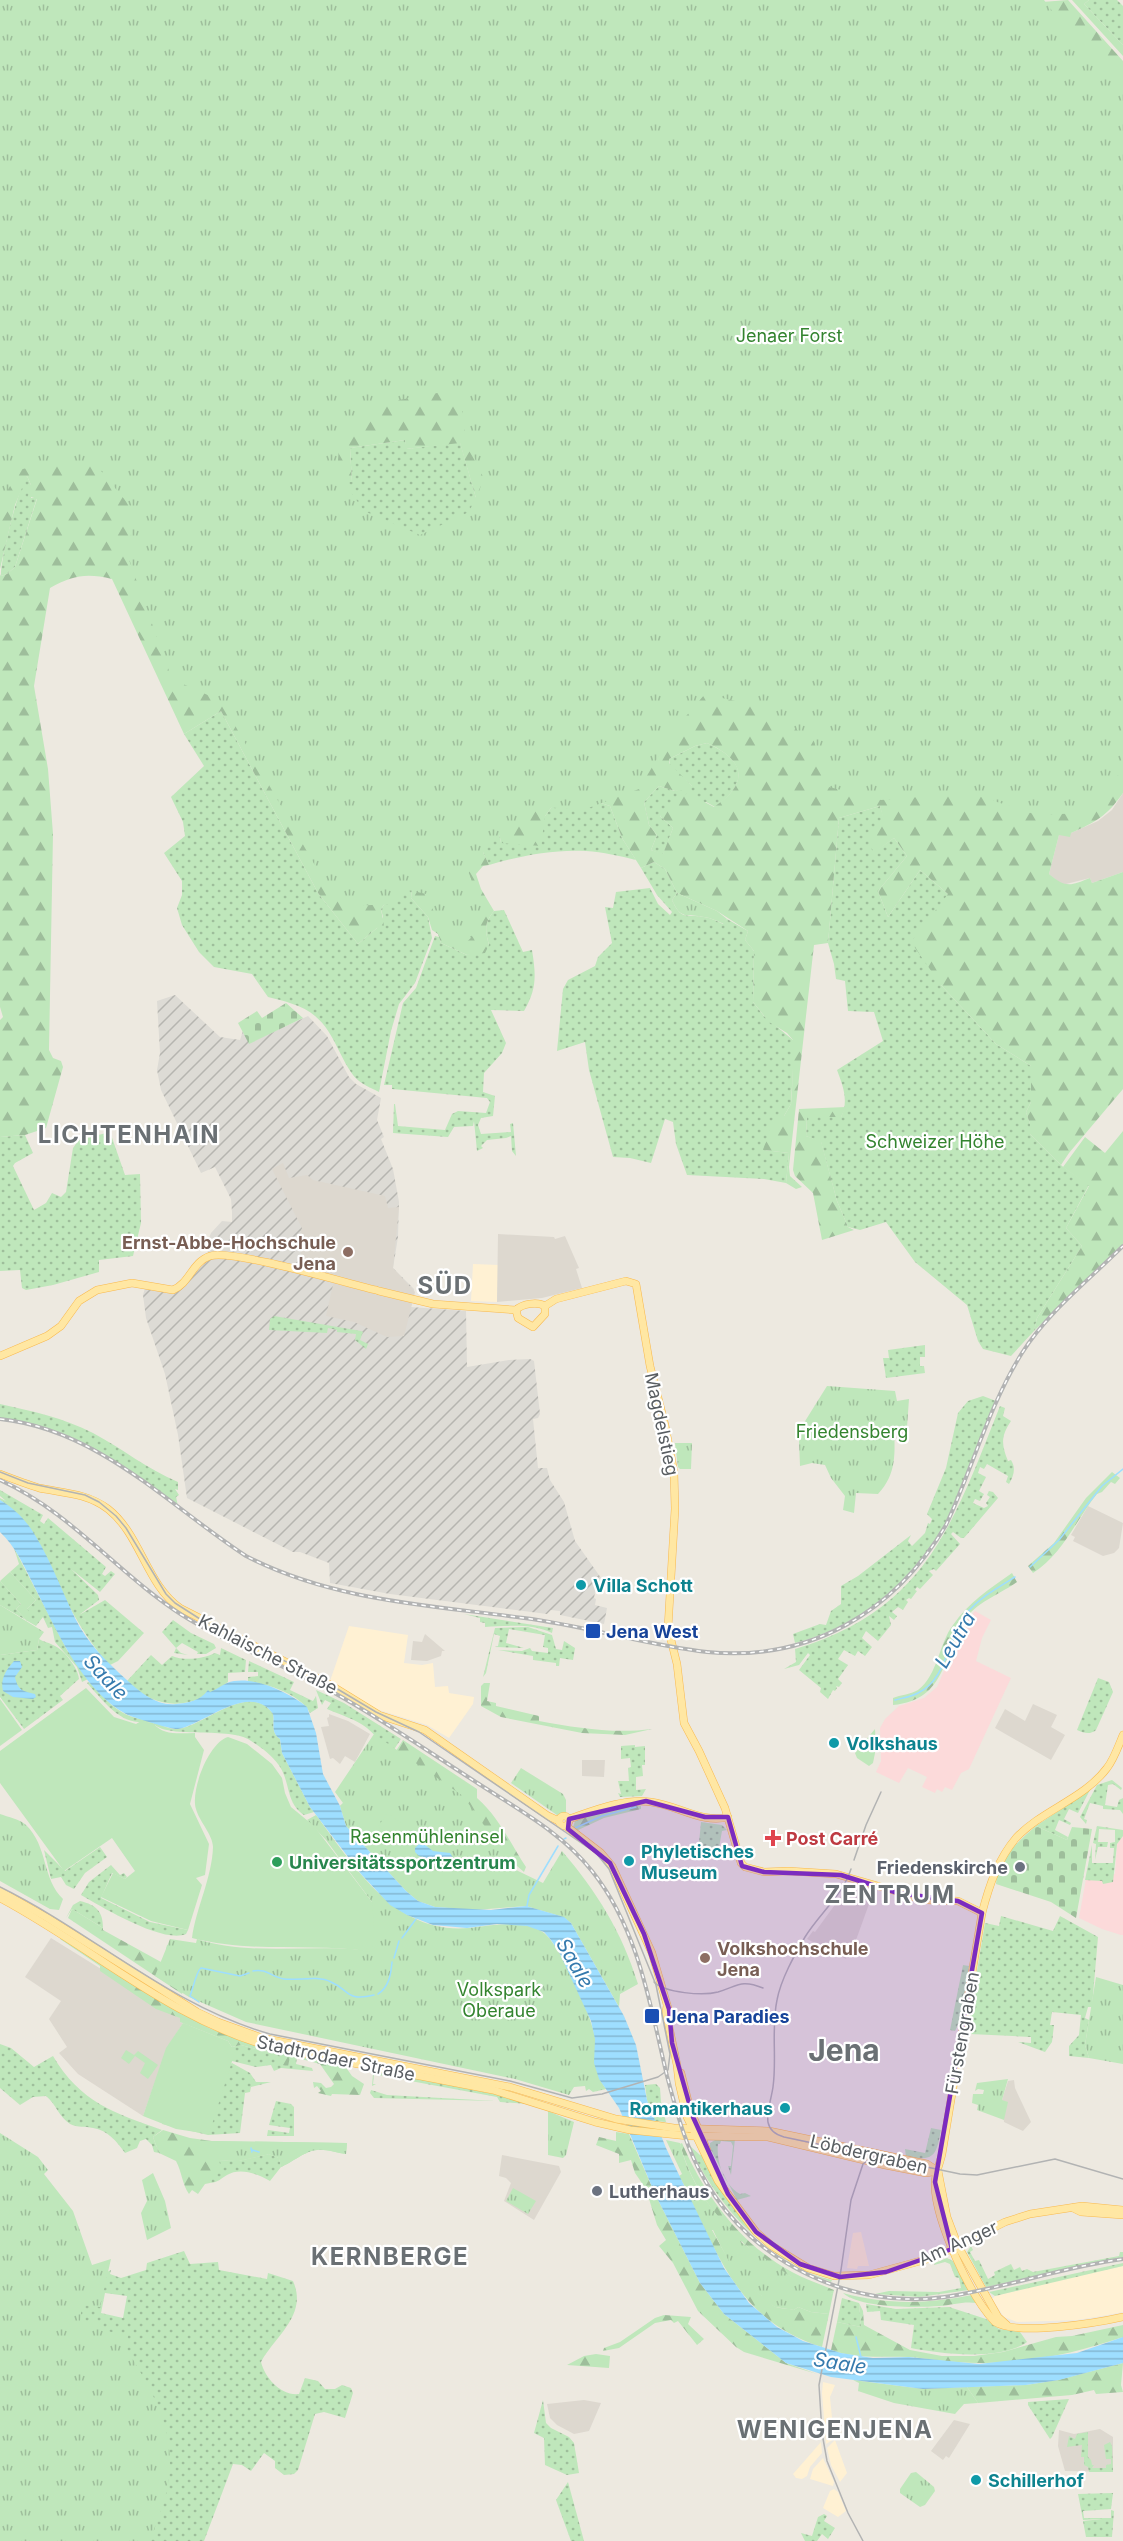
<svg xmlns="http://www.w3.org/2000/svg" width="1123" height="2541" viewBox="0 0 1123 2541" font-family="Inter,sans-serif">
<style>
.commercial{fill:#fff1d3}
.industrial{fill:url(#industrial-furrows)}
.education{fill:#ddd8cf}
.medical{fill:#fcdada}
.grass{fill:url(#grass-dots);fill-rule:evenodd}
.forest{fill:url(#forest-firs);fill-rule:evenodd}
.cemetery{fill:url(#cemetery-stones)}
.park{fill:url(#park-tufts);fill-rule:evenodd}
.pitch{fill:#bfe7bb}
.water{fill:url(#water-rules)}
.lines{fill:none;stroke-linecap:round;stroke-linejoin:round}
.stream{stroke:#9edeff;stroke-width:1.5}
.major-casing{stroke:#f9b94d;stroke-width:8}
.major{stroke:#ffe7a3;stroke-width:7}
.tram{stroke:#b2b3b3;stroke-width:1.5}
.rail-casing{stroke:#b2b3b3;stroke-width:4}
.rail{stroke:#fff;stroke-width:1.5;stroke-dasharray:4.5;stroke-linecap:butt}
.marked{fill:#7b2cbf;fill-opacity:0.2;stroke:#7b2cbf;stroke-width:4.5;stroke-linejoin:round}
.education-dot{fill:#8d6e63;stroke:#fff;stroke-width:2}
.culture-dot{fill:#0f9aa8;stroke:#fff;stroke-width:2}
.transit-dot{fill:#1a4fb4;stroke:#fff;stroke-width:2}
.health-dot{fill:#e0444e;stroke:#fff;stroke-width:2}
.leisure-dot{fill:#2e9e5b;stroke:#fff;stroke-width:2}
.worship-dot{fill:#6b7280;stroke:#fff;stroke-width:2}
.labels{text-anchor:middle;dominant-baseline:central;stroke-width:4.5;stroke-linejoin:round;paint-order:stroke}
.park-label{font-size:18px;fill:#33842f;stroke:#fff}
.education-label{font-size:18px;font-weight:bold;fill:#785e54;stroke:#fff;text-anchor:end}
.street-label{font-size:18px;fill:#595e62;stroke:#fff}
.culture-label{font-size:18px;font-weight:bold;fill:#0d838f;stroke:#fff;text-anchor:start}
.transit-label{font-size:18px;font-weight:bold;fill:#164399;stroke:#fff;text-anchor:start}
.health-label{font-size:18px;font-weight:bold;fill:#be3a42;stroke:#fff;text-anchor:start}
.leisure-label{font-size:18px;font-weight:bold;fill:#27864d;stroke:#fff;text-anchor:start}
.worship-label{font-size:18px;font-weight:bold;fill:#5b616d;stroke:#fff;text-anchor:end}
.water-label{font-size:20px;font-style:italic;fill:#357aad;stroke:#fff}
.district-label{font-size:24px;font-weight:bold;letter-spacing:1.5px;fill:#6a7074;stroke:#fff}
.town-label{font-size:30px;font-weight:bold;fill:#6a7074;stroke:#fff}
</style>
<defs>
<pattern id="industrial-furrows" width="10" height="10" patternUnits="userSpaceOnUse" patternTransform="scale(1.5)"><rect width="10" height="10" fill="#dddbd5"/><path d="M-1 1l2-2M0 10L10 0M9 11l2-2" fill="none" stroke="#b6b5b0"/></pattern>
<pattern id="grass-dots" width="8" height="8" patternUnits="userSpaceOnUse" patternTransform="scale(1.5)"><rect width="8" height="8" fill="#bfe7bb"/><path d="M2 2h.1M6 6h.1" fill="none" stroke="#9ebe9b" stroke-width="1.8" stroke-linecap="round"/></pattern>
<pattern id="forest-firs" width="22" height="20" patternUnits="userSpaceOnUse" patternTransform="scale(1.5)"><rect width="22" height="20" fill="#bfe7bb"/><path d="M5 1l3.5 6h-7zM16 11l3.5 6h-7z" fill="#9ebe9b"/></pattern>
<pattern id="cemetery-stones" width="16" height="16" patternUnits="userSpaceOnUse" patternTransform="scale(1.5)"><rect width="16" height="16" fill="#bfe7bb"/><path d="M2 7V4a2 2 0 0 1 4 0v3zM10 15v-3a2 2 0 0 1 4 0v3z" fill="#9ebe9b"/></pattern>
<pattern id="park-tufts" width="24" height="20" patternUnits="userSpaceOnUse" patternTransform="scale(1.5)"><rect width="24" height="20" fill="#bfe7bb"/><path d="M3 7l-1-3M5 7V3M7 7l1-3M15 17l-1-3M17 17v-4M19 17l1-3" fill="none" stroke="#9ebe9b"/></pattern>
<pattern id="water-rules" width="6" height="5" patternUnits="userSpaceOnUse" patternTransform="scale(1.5)"><rect width="6" height="5" fill="#9edeff"/><path d="M0 2.5h6" fill="none" stroke="#84b7d2"/></pattern>
</defs>
<rect width="100%" height="100%" fill="#ede9e0"/>
<g class="commercial">
<path d="M473,1264L499,1265L497,1302L471,1301Z"/>
<path d="M349,1626L408,1635L404,1663L422,1665L433,1663L435,1687L448,1686L449,1693L474,1697L473,1704L449,1738L427,1725L376,1709L330,1681Z"/>
<path d="M861,2232L869,2266H858L857,2269L847,2268L853,2233Z"/>
<path d="M1123,2266V2312L1108,2315L1077,2320L1017,2322L1004,2317L992,2299L995,2296L1058,2280Z"/>
<path d="M823,2382L835,2385L830,2397L834,2439L826,2444L822,2393Z"/>
<path d="M835,2440L847,2473L840,2482L831,2465L827,2448Z"/>
<path d="M821,2442L822,2453L810,2467L807,2476L802,2479L796,2478L793,2474Z"/>
<path d="M823,2458L834,2482L833,2486L810,2479L813,2469Z"/>
<path d="M834,2489L838,2492L846,2511L838,2517L823,2508L830,2491Z"/>
</g>
<path class="industrial" d="M175,995L220,1037L240,1040L243,1031L249,1043L308,1016L327,1036L349,1077L356,1084L381,1098L377,1120L384,1137L381,1139L393,1169L399,1202L398,1237L393,1268L414,1289L411,1307L466,1311L467,1367L509,1360L530,1359L534,1361L540,1414L538,1418L533,1419L538,1468H547L550,1480L564,1502L575,1541L601,1578L597,1581L594,1598L596,1599L595,1605L607,1608L604,1624L560,1615V1611L551,1610L547,1614L390,1594L330,1583L329,1563L300,1552H293L187,1498L178,1435L165,1374L146,1318L143,1295L145,1288L168,1293L178,1290L198,1267L209,1258L206,1245L211,1233L222,1221L232,1222V1212L231,1199L215,1167L201,1173L161,1090L157,1070L160,1053L157,1001Z"/>
<g class="education">
<path d="M1123,793V872L1092,883L1090,878L1062,885L1049,874L1059,835L1071,833L1098,821L1112,810Z"/>
<path d="M283,1163L289,1178L307,1175L313,1180L385,1196L388,1208L399,1207L393,1268L415,1292L404,1336L387,1337L354,1322L326,1316L335,1276L306,1268L297,1242L302,1228L272,1169Z"/>
<path d="M498,1234L554,1237L555,1239L565,1236L579,1268L576,1269L582,1288L542,1298L497,1302Z"/>
<path d="M1088,1506L1123,1523L1119,1548L1114,1553L1103,1556L1073,1541L1075,1537L1071,1535Z"/>
<path d="M425,1634L445,1651H442L441,1656L427,1661L411,1660L413,1641L422,1642Z"/>
<path d="M1033,1704L1057,1715L1051,1727L1065,1735L1051,1760L995,1728L1005,1709L1025,1721Z"/>
<path d="M329,1714L348,1721L370,1734L355,1762L345,1756L340,1764L333,1758L330,1759L321,1727L329,1726L327,1718L329,1717Z"/>
<path d="M582,1760H605L604,1777L582,1776Z"/>
<path d="M853,1888L871,1890L873,1893L856,1940L846,1959L807,1939L813,1931L815,1932L845,1891Z"/>
<path d="M51,1938L180,2018V2022L183,2023L167,2048L143,2116L78,2074L59,2053L67,2047L49,2019L61,2001L25,1977Z"/>
<path d="M1014,2080L1015,2088L1031,2122L1023,2131L1004,2122L1002,2100L1008,2081Z"/>
<path d="M502,2155L559,2166L561,2172L534,2220L504,2201L511,2183L506,2178L499,2176Z"/>
<path d="M584,2400L601,2403L589,2431L574,2434L557,2425L550,2418L547,2404Z"/>
<path d="M954,2420L970,2424L949,2458L946,2456L943,2460L931,2451Z"/>
<path d="M1100,2429L1113,2437V2472L1065,2471L1058,2446L1059,2430L1074,2434Z"/>
</g>
<g class="medical">
<path d="M975,1611L991,1620L982,1638L976,1661L1011,1678L969,1769L961,1773L952,1790L945,1787L942,1792L937,1789L935,1793L922,1787L927,1777L908,1768L899,1783L876,1772L881,1761L880,1728L885,1719L899,1706L924,1698L937,1687L963,1627Z"/>
<path d="M1123,1836V1935H1121L1102,1929L1079,1918L1087,1873L1115,1874L1117,1844Z"/>
</g>
<g class="grass">
<path d="M1089,0H1117L1123,6V45L1084,4Z"/>
<path d="M405,440L407,449L460,442L478,505L434,561L294,482H352L350,448Z"/>
<path d="M27,476L31,485V498H37L15,567L7,574L1,576C0,562 18,487 27,476Z"/>
<path d="M221,711L318,893L358,944L377,928L383,917L381,909L390,896L394,885L412,890L411,898L428,917L432,938L415,983L399,1004L391,1031L379,1092C373,1089 364,1085 359,1081C342,1067 336,1033 315,1016C303,1005 283,1001 268,997L252,974L214,967L199,952L182,925L177,908L182,895V881L164,853L185,836L183,822L171,797L204,766L184,734Z"/>
<path d="M707,743C745,760 750,782 715,807L706,802L660,816L673,828L663,855L651,850L657,835L649,825L644,802L659,786L675,791L692,786L670,766L669,759L695,746Z"/>
<path d="M601,803L610,806L622,838L636,860C620,856 603,852 586,851C555,849 518,856 489,865L482,850L497,822L501,843L545,816L554,804Z"/>
<path d="M880,806L885,822L874,852L894,838L907,856L878,891L888,917L920,870L948,894L941,985L996,1044L1031,1066V1102L1026,1112L1030,1124V1134L1062,1166L1089,1185L1066,1228L1082,1246L1037,1318L1034,1331L1011,1356L983,1349L978,1341L967,1305L915,1262L886,1222L860,1230L848,1227L837,1201L821,1142L806,1136L807,1117H841C849,1101 843,1086 837,1070L883,1041L874,1012L848,1011L845,981L836,979L834,964L828,943L839,818Z"/>
<path d="M654,862L665,869L677,893L672,900C681,921 687,914 704,917C711,918 717,921 723,924L727,919L748,931L745,940L754,951L753,1002L764,1016L793,1040L794,1050L791,1104L764,1150L789,1153L786,1183L764,1179L687,1175L676,1144L673,1122L665,1119L651,1163L630,1158L613,1157L589,1070L585,1042L557,1051L563,989L568,980L595,966L598,957L612,943L605,907L613,908L616,892L650,888L658,904L670,915L672,912L657,895L641,868Z"/>
<path d="M504,910L523,952L532,950C536,975 537,989 524,1011L491,1010L506,1043L502,1053L484,1073L483,1092L495,1096L493,1116L481,1118L478,1125L481,1134L511,1132L510,1124L513,1123L516,1156L512,1151L511,1136L506,1138L487,1140L481,1146L483,1148L477,1151L474,1121L473,1126L454,1127L448,1137L393,1133L394,1104H395L398,1126L445,1130L452,1114L458,1111L486,1113L490,1102L487,1098L392,1089V1085H384L403,1003L416,988L435,936L439,937L441,943L467,955L489,945C485,930 484,923 494,911Z"/>
<path d="M110,1132L125,1175L140,1174L141,1223L133,1256L99,1260V1272L53,1285L26,1290L22,1288L20,1270L0,1271V1137L25,1135L33,1153L15,1163L13,1166L34,1210L46,1203L52,1193L61,1197L66,1192L73,1148L79,1140Z"/>
<path d="M274,1316L361,1331L363,1332L360,1340L368,1344L366,1349L355,1340L356,1334L337,1332V1330L328,1328L327,1333L269,1330L270,1319Z"/>
<path d="M925,1345V1357H920V1366H924L925,1373L886,1378L883,1358H889L888,1350Z"/>
<path d="M983,1396L996,1401C979,1442 966,1485 945,1524C915,1582 858,1627 795,1643L793,1634L820,1624L826,1625L831,1611L841,1604V1586L858,1576L911,1535L908,1541L912,1546L925,1533L928,1523L930,1524L932,1519L927,1514L946,1468L958,1413L968,1401Z"/>
<path d="M0,1404C32,1411 64,1418 93,1433C123,1449 147,1469 178,1482V1490L175,1489L179,1495L176,1497L178,1506C114,1463 81,1428 0,1418Z"/>
<path d="M1000,1406L1005,1408L1003,1416L1011,1421C1001,1436 1001,1444 1008,1461L1011,1460C1016,1468 1014,1475 1009,1484L1006,1482L1008,1476L987,1464L984,1469L980,1467L978,1473L986,1477L979,1491L984,1494L980,1501L975,1499L973,1503L984,1508L988,1506L986,1503L990,1497L987,1495L989,1491L993,1492L998,1498L964,1538H961L953,1532L951,1534L960,1544L936,1571L934,1569L929,1571L933,1575L920,1589L917,1587L915,1590L917,1591L911,1599L909,1598L906,1600L908,1602L903,1610L898,1607L892,1612L897,1616L894,1620L889,1616L891,1625L878,1641L866,1631L862,1638L872,1647L865,1656L858,1651L855,1656L844,1650L838,1659L848,1665L838,1679L842,1683L839,1687L836,1686L837,1688L835,1691L833,1690L828,1699L820,1692L821,1688L799,1670L810,1655L808,1653L799,1665L784,1669L796,1662L795,1649C927,1610 954,1521 1000,1406Z"/>
<path d="M0,1490L43,1515L40,1521L44,1524L48,1518L106,1567L102,1574L105,1576L111,1571L115,1574L100,1592L71,1569L98,1595L99,1600L79,1615L105,1600L144,1633L118,1661L110,1665C81,1635 64,1595 44,1558C32,1535 23,1514 0,1500V1498L6,1501L0,1496Z"/>
<path d="M14,1548L67,1650L88,1679L82,1682L77,1667L55,1642L52,1627L48,1628L43,1617L36,1626L0,1605V1581L21,1604L16,1609L26,1620L27,1609L36,1600L10,1572L19,1564Z"/>
<path d="M464,1614L553,1628L552,1633C532,1623 507,1626 485,1627V1623L480,1622V1618Z"/>
<path d="M173,1620L191,1633L214,1644L216,1648L206,1654H197L198,1652L182,1643L176,1648L181,1653L188,1655L174,1653L176,1648L162,1632Z"/>
<path d="M528,1627L552,1635L556,1649L562,1650L564,1641L575,1648L573,1660L560,1658L559,1666H556V1663L533,1660V1656L498,1650L522,1651L530,1648L532,1651L548,1653V1648L543,1647L545,1635L509,1629L506,1643L524,1648L495,1647L498,1646L500,1636L494,1634L486,1673L483,1677L495,1628Z"/>
<path d="M39,1639C43,1642 48,1642 53,1645C64,1649 78,1668 79,1679L60,1696L63,1700L24,1729L0,1697V1655L37,1650Z"/>
<path d="M221,1648L246,1660L245,1672L228,1673V1682C194,1709 158,1713 127,1681L151,1655L162,1665L172,1656C184,1661 203,1659 215,1653L220,1655Z"/>
<path d="M249,1661L294,1682L290,1690L313,1701L316,1696L318,1708L310,1713C303,1696 266,1682 248,1682V1677L258,1676V1672H248Z"/>
<path d="M1098,1678L1109,1682L1113,1692L1096,1730C1090,1735 1084,1733 1077,1730Z"/>
<path d="M89,1682C101,1694 112,1708 127,1715C136,1719 145,1719 154,1722C162,1725 168,1729 176,1729C203,1728 249,1679 273,1714C275,1723 270,1732 280,1739L282,1753L310,1807L314,1812L304,1815C289,1805 290,1791 284,1775C279,1760 261,1747 248,1739C226,1727 165,1739 153,1723C148,1722 143,1722 138,1722C117,1721 100,1697 87,1683Z"/>
<path d="M316,1690L344,1703L401,1739L393,1751C383,1744 376,1736 367,1728C355,1719 341,1715 327,1709L331,1703L325,1700L322,1705Z"/>
<path d="M635,1745V1747L645,1746V1765H642L643,1776L636,1777V1790L646,1789L642,1796L620,1797L618,1793L621,1794L618,1781H629L628,1768L631,1767L630,1758L621,1759V1746Z"/>
<path d="M1112,1780L1122,1788L1121,1790L1113,1784L1108,1785L1105,1805L1117,1807L1119,1800L1123,1798V1814L1120,1810L1103,1809V1806L1090,1803L1084,1819L1087,1820L1086,1824L1080,1817L1097,1785Z"/>
<path d="M1090,1790L1078,1813L1069,1809L1064,1819L1071,1823L1070,1825L1059,1820L1055,1830L1068,1837L1067,1840L1036,1826Z"/>
<path d="M701,1822L722,1825L727,1830L722,1831L717,1859L698,1853Z"/>
<path d="M1097,1826L1123,1830V1836L1117,1844L1113,1882L1103,1884L1102,1881L1085,1880L1092,1845V1863H1113L1114,1848H1110V1843L1115,1842V1830L1099,1829L1098,1842H1108L1107,1847H1098L1095,1860L1096,1844L1093,1843Z"/>
<path d="M100,1847L107,1857L85,1873L74,1889L66,1885L61,1877L51,1879L44,1850L65,1871Z"/>
<path d="M111,1865L120,1875L124,1873L127,1877L125,1879L112,1873L101,1898L150,1922L188,1930L186,1934C163,1944 102,1907 81,1895L89,1882Z"/>
<path d="M80,1901C97,1905 103,1912 103,1928L72,1909L66,1918L73,1905Z"/>
<path d="M1001,1916L1053,1931L1060,1916L1098,1937L1092,2007H1088L1085,2018L1089,2020L1085,2045L1089,2058L1069,2056V2046L1079,2035L1081,2015L1052,2012L1050,2025H1054L1052,2042L1045,2052L1018,2042L1031,2043V2037L970,2034L967,2031L985,1923L999,1926Z"/>
<path d="M963,1965L969,1966L960,2021L955,2031L950,2030Z"/>
<path d="M183,2023L232,2047L241,2045L282,2056V2065L288,2066L289,2056L297,2057L296,2064L312,2068L313,2071L281,2068L274,2071L271,2065L256,2067L232,2061Z"/>
<path d="M0,2044L11,2048L34,2067L53,2056C80,2102 114,2113 162,2130L153,2137L159,2153L154,2152L152,2145L146,2139L140,2141L137,2148L125,2153C117,2142 108,2130 93,2128C85,2126 78,2128 70,2124C59,2117 56,2104 46,2096L33,2097L20,2105L0,2088Z"/>
<path d="M232,2063L250,2073L256,2082H271L251,2087L250,2092L245,2093L240,2133L208,2135L162,2124L165,2115Z"/>
<path d="M377,2070L489,2092L529,2104L500,2102L497,2097L378,2075H374L373,2084H376L372,2086L373,2074Z"/>
<path d="M656,2084L660,2088L661,2102L666,2122L655,2121L647,2100L645,2085Z"/>
<path d="M371,2090L387,2095L496,2101L374,2098L370,2093Z"/>
<path d="M276,2101L291,2104L294,2107V2136H267L268,2130L289,2133L290,2128L269,2125Z"/>
<path d="M931,2128L941,2130C936,2157 934,2161 906,2157L905,2149L925,2153Z"/>
<path d="M735,2139L731,2175L728,2166H731L733,2146L731,2142L721,2141L720,2144H718C716,2161 724,2185 740,2194L745,2193L751,2196L737,2200L710,2148V2143L715,2140Z"/>
<path d="M689,2145L700,2155L703,2154C729,2206 772,2267 832,2280L831,2282C764,2257 718,2208 689,2145Z"/>
<path d="M269,2154L279,2158L281,2167L270,2181C258,2174 240,2167 227,2175C220,2179 219,2182 210,2183L219,2160L238,2161Z"/>
<path d="M971,2246L973,2250L970,2252L975,2261L979,2260L988,2279L995,2275L994,2272L1011,2264L1014,2270L1020,2267L1022,2271L1027,2269L1033,2272L1119,2256L1120,2252H1123V2257L986,2287L967,2252Z"/>
<path d="M184,2251L190,2264L218,2262L219,2270L267,2279L268,2273L293,2281C308,2315 276,2335 261,2362C265,2378 281,2396 299,2394L305,2378L318,2381L325,2389H335L342,2385L351,2388L353,2393L345,2418L324,2412L315,2414L298,2470L294,2474L284,2475L275,2468V2461L264,2453L251,2471L242,2465L233,2464L204,2541H121L80,2326L72,2313L71,2290L111,2270L110,2274L121,2278L146,2270L147,2263ZM105,2293L127,2296L123,2318L101,2313Z"/>
<path d="M947,2258L953,2261L969,2290L919,2297L875,2294L889,2291L939,2292L961,2288L959,2278L955,2277L950,2264L945,2262L934,2265L935,2263Z"/>
<path d="M1123,2263V2266L995,2296L989,2292Z"/>
<path d="M842,2298L859,2303L861,2327L837,2322Z"/>
<path d="M866,2304L896,2309L949,2307L986,2319L999,2329L1020,2332L1027,2342C1001,2361 941,2354 911,2348L914,2325L881,2320L880,2311L867,2312Z"/>
<path d="M1069,2399L1052,2437L1050,2439L1028,2405V2402Z"/>
<path d="M543,2400L546,2423L551,2428L569,2437L574,2443L579,2473L567,2475L545,2465L544,2438L534,2433Z"/>
<path d="M1088,2432V2457L1091,2460L1092,2465H1094L1092,2468H1106V2465L1111,2464V2459H1106L1104,2445L1110,2442L1112,2446L1113,2472H1089L1088,2467L1084,2465V2457H1081L1082,2445L1067,2447L1069,2436L1075,2439L1077,2434Z"/>
<path d="M568,2482L584,2541H571L556,2500Z"/>
<path d="M1113,2493L1111,2509L1083,2511L1084,2518H1111V2510L1114,2511L1112,2537H1086L1083,2521L1102,2519L1083,2520L1078,2494Z"/>
<path d="M824,2514L827,2516L824,2521L835,2528L828,2539L822,2534L817,2541H805L801,2533L812,2536L818,2517Z"/>
</g>
<g class="forest">
<path d="M0,0L1042,2L1068,0L1123,61V793C1107,816 1096,822 1071,833L1070,837L1059,835L1049,874C1066,888 1070,886 1090,878L1092,883L1123,872V1089L1069,1153L1061,1165L1030,1134V1124L1026,1112L1031,1102V1066L996,1044L941,985L911,942L948,894L920,870L888,917L878,891L907,856L894,838L874,853L865,834L884,822L880,806L839,818L828,943L814,945L789,1167L790,1176L802,1187L796,1189L786,1183L789,1153L763,1150L774,1116H784L791,1104L792,1091L793,1040L787,1033L769,1022L753,1002L754,951L745,940L748,931L717,911L677,893L665,869L654,862L641,868L622,838L610,806L601,803L554,804L545,816L541,846L501,843L497,822L482,850L489,865L483,866L476,874L481,889L494,911C484,923 485,930 489,945L485,953L467,955L441,943L438,934L432,930L428,917L411,898L412,890L408,884L390,896L381,909L384,926L377,928L358,944L318,893L221,711L184,734L112,579C87,573 73,575 50,588L34,686L48,769L53,834L49,1050L53,1058L61,1061L63,1067L46,1128L25,1135L0,1137V1020L3,1017L0,1007V574L1,576L7,574L15,567L37,499L28,496L31,485L27,476L15,505L0,569ZM405,440L406,449L460,443L478,505L417,574L294,482H352L350,448ZM707,743C745,760 750,783 714,807L688,793L692,786L669,763V759L695,746ZM659,786L675,791L685,790L687,793L660,816L673,828L663,854L651,850L657,835L649,825L644,802Z"/>
<path d="M1072,0H1089L1084,4L1123,45V56Z"/>
<path d="M846,1107L841,1117H807L806,1136L821,1141L837,1201L848,1227L854,1230L822,1240L813,1193L795,1176L793,1170L799,1109Z"/>
<path d="M1123,1131V1244L1034,1331L1037,1318L1082,1246L1066,1228L1089,1186L1063,1167L1085,1137L1105,1153Z"/>
<path d="M1112,1472L1120,1478L1115,1484L1111,1482L1102,1492L1097,1494C1076,1520 1062,1555 1033,1573L1028,1566L1054,1543L1086,1498Z"/>
<path d="M1012,1573L1017,1582C1002,1593 979,1601 967,1617C942,1653 948,1700 893,1705V1698C900,1695 912,1694 918,1690C938,1675 939,1643 953,1625C969,1602 989,1589 1012,1573Z"/>
<path d="M484,1683H490L487,1701L496,1703V1706L539,1716V1721C578,1728 613,1734 652,1729L625,1735L582,1733L501,1717L481,1706V1686Z"/>
<path d="M403,1740L477,1789V1798C499,1817 510,1843 526,1867L524,1872L517,1866L509,1868L340,1806L392,1757Z"/>
<path d="M636,1805L641,1806V1809L604,1818L576,1831L573,1827L575,1821L592,1814Z"/>
<path d="M72,1909L103,1928V1930L161,1962L169,1949H166L167,1945L173,1946L193,1966L182,1994L68,1918Z"/>
<path d="M62,1937L163,2003L211,2029L255,2045L345,2066L352,2076L364,2084L360,2095L332,2094L331,2096L318,2093L321,2091L317,2086L314,2088L313,2082L321,2083L326,2088L331,2087L334,2084L320,2064L290,2056L288,2067L282,2065V2056L241,2045L232,2047L228,2041L180,2022V2018L156,2009L100,1971V1966L60,1939Z"/>
<path d="M163,2130L190,2138L212,2141L347,2143L346,2154C337,2153 326,2149 317,2150C307,2150 291,2163 281,2167L279,2158L269,2154L238,2161L219,2160L221,2168L215,2174L210,2183L205,2184L198,2194L192,2190L189,2194C182,2184 182,2172 176,2161L159,2153L153,2137Z"/>
<path d="M616,2132L629,2134L655,2194L700,2283L724,2314L786,2363L817,2374L744,2352L736,2347L698,2311L673,2263L659,2246L666,2240L657,2225L646,2189L635,2173L631,2160L619,2163V2154L596,2145L599,2137L616,2141Z"/>
<path d="M682,2143C705,2196 740,2244 792,2272C805,2279 820,2284 834,2290L833,2294C820,2292 807,2285 795,2279C742,2251 695,2202 680,2144Z"/>
<path d="M689,2197H692C716,2230 727,2271 761,2295C766,2298 771,2305 776,2307C781,2309 788,2308 794,2310L798,2307L811,2312L829,2314L822,2347C743,2322 723,2266 689,2197Z"/>
<path d="M843,2293C887,2305 928,2304 972,2295L977,2303C963,2301 953,2305 939,2306C916,2308 859,2308 843,2293Z"/>
<path d="M859,2303L863,2311L864,2325L910,2350L942,2356H974L1003,2352L1056,2337L1072,2336L1123,2325V2337C1076,2353 1028,2364 978,2363C955,2363 932,2359 909,2357C882,2356 857,2359 831,2350L837,2322L861,2327Z"/>
<path d="M664,2315L691,2317L688,2324L704,2339L697,2345L678,2321L674,2323L671,2320L655,2323L619,2348L603,2351L604,2348L620,2342L655,2318Z"/>
<path d="M596,2354L610,2356L609,2368L567,2365L584,2356Z"/>
<path d="M1123,2363L1121,2385L1123,2392L1096,2394L1094,2390L1072,2395L978,2403L967,2387L1026,2385L1058,2380Z"/>
</g>
<g class="cemetery">
<path d="M286,1003L303,1018L249,1044L238,1023L257,1011L262,1018Z"/>
<path d="M1036,1826L1067,1840L1072,1827L1092,1829L1076,1918L1051,1902L996,1884C997,1861 1019,1840 1036,1826Z"/>
</g>
<g class="park">
<path d="M0,0H1044L1071,36L1123,82L1122,771L1083,813L1037,815L969,793L881,800L829,787L814,742L765,708L705,694L675,729L639,789L583,810L545,807L526,814L489,844L468,871C480,901 494,921 464,944L444,935L426,894L404,889L390,904L353,906L325,883L221,701L172,679L128,557L134,511L97,466L58,460L19,470L0,504ZM459,389L466,439L484,479L469,512L420,535L364,511L337,472L340,436L388,402Z"/>
<path d="M677,893L717,911L727,919L724,924C717,921 711,918 704,917C687,913 681,921 672,900Z"/>
<path d="M827,1386L895,1391L897,1401L909,1399L907,1427H894C895,1453 897,1474 878,1494L856,1493L854,1513L843,1510L845,1496L831,1478L825,1465L812,1463L800,1466L799,1442L802,1426Z"/>
<path d="M675,1443H692L691,1469H680L678,1467Z"/>
<path d="M0,1605L44,1632L39,1639L37,1650L0,1655Z"/>
<path d="M875,1729L876,1748L873,1763L869,1766L857,1758L855,1753Z"/>
<path d="M374,1734L463,1796L516,1870L543,1883L562,1851C597,1892 622,1932 638,1984L620,1994L619,2007L571,1923L563,1917L526,1906L475,1910L435,1907L418,1901L406,1891L346,1826L340,1806L343,1803L335,1792Z"/>
<path d="M521,1768L563,1794L566,1800V1813L557,1815L511,1783Z"/>
<path d="M0,1814C8,1817 20,1819 26,1825C48,1846 42,1879 63,1899L59,1910L50,1909L0,1881Z"/>
<path d="M316,1815C354,1866 395,1935 469,1928C491,1926 524,1918 544,1933C560,1945 593,2018 595,2038C597,2060 592,2068 606,2089L593,2092L589,2089L586,2091L585,2086L574,2087L569,2095L515,2079L246,2022L189,1997L155,1976L170,1939L196,1943L197,1939C253,1957 314,1943 372,1951V1902L326,1840L307,1820Z"/>
<path d="M1096,1977L1123,1985V2064L1089,2058L1085,2045Z"/>
<path d="M1008,2079L1002,2100L1008,2102L1004,2120L977,2110L978,2105L972,2103L973,2094H983L984,2090L978,2089L975,2091L977,2083Z"/>
<path d="M548,2111L574,2122L566,2155L563,2158L548,2155Z"/>
<path d="M0,2133L38,2157L48,2170L44,2174L73,2211L92,2265L111,2259L100,2307L82,2305L80,2321L100,2323L99,2329L128,2336L125,2346C152,2392 177,2428 168,2484C165,2503 156,2523 150,2541H0Z"/>
<path d="M666,2140L680,2143C688,2180 713,2215 742,2240L741,2242L790,2276L833,2294L829,2314L811,2312L798,2307L794,2310L775,2307L762,2299V2296C737,2281 725,2255 713,2230H710C700,2211 689,2195 679,2176L682,2174Z"/>
<path d="M212,2141L347,2143L346,2154C337,2153 326,2149 317,2150C307,2150 291,2163 281,2167L279,2158L269,2154L238,2161L219,2160L213,2164Z"/>
<path d="M153,2173L165,2201L171,2228L147,2240L141,2213L147,2201L142,2180Z"/>
<path d="M513,2188L536,2201L528,2214L506,2201Z"/>
<path d="M853,2380L923,2389L967,2387L978,2403L964,2404L955,2414L894,2403L858,2391L859,2383Z"/>
<path d="M916,2472L934,2487L935,2491L925,2505L920,2507L900,2493V2489L911,2473Z"/>
</g>
<g class="pitch">
<path d="M10,1572L36,1600L27,1609L32,1615L27,1621L16,1609L21,1604L0,1581Z"/>
<path d="M86,1688L114,1717L136,1724L141,1721L153,1723C163,1736 180,1733 195,1733V1737L204,1750L190,1804L209,1844L205,1875L196,1878L202,1885L188,1930L151,1921L101,1897L113,1873L125,1879L135,1871L112,1838L64,1871L0,1783V1751Z"/>
<path d="M0,1699L22,1730L0,1746Z"/>
<path d="M228,1737L247,1744L272,1764L282,1778L285,1793L291,1807L314,1826L372,1902L374,1926L372,1952C310,1942 255,1954 192,1938C196,1908 212,1878 213,1847C213,1835 199,1821 196,1809C190,1791 209,1742 228,1737Z"/>
<path d="M387,1813L409,1828L401,1841L378,1827Z"/>
<path d="M183,2023L228,2041L235,2052L209,2134L176,2129L143,2116L166,2048Z"/>
<path d="M126,2050L134,2055L138,2051L158,2065L148,2079L140,2073L145,2063L135,2056L129,2064L121,2058Z"/>
</g>
<g class="water">
<path d="M0,1500C14,1508 27,1521 35,1535C51,1561 62,1591 75,1618C87,1643 108,1663 128,1681C141,1693 157,1706 176,1704C188,1703 200,1701 208,1690L210,1692C216,1690 222,1685 227,1683C251,1674 288,1692 307,1707L316,1733L323,1774L340,1806L346,1826L406,1891L418,1901L435,1907L491,1910L526,1906L564,1917L571,1923L624,2016L636,2045L647,2100L666,2148L724,2268L749,2303L777,2327L803,2341L841,2353L873,2358L909,2357L979,2364L1077,2353L1123,2337V2363L1059,2380L1026,2385L923,2389L831,2377L786,2363L724,2314L700,2283L655,2194L619,2108L599,2079L594,2063L595,2039L591,2021L560,1954L551,1940L544,1932L527,1926L497,1924L467,1928L433,1925L407,1915L390,1905L361,1874L310,1807L282,1753L280,1739C270,1732 275,1723 273,1714C250,1681 204,1725 178,1729C173,1730 131,1717 126,1714C80,1689 55,1626 32,1582C23,1564 15,1546 0,1532Z"/>
<path d="M14,1661H20L22,1667L15,1677C18,1691 23,1691 35,1694L36,1697L33,1699L13,1697L3,1691C0,1679 6,1670 14,1661Z"/>
<path d="M419,1844L425,1845L433,1851L450,1853L454,1859L446,1864L419,1856L415,1852V1848Z"/>
</g>
<g class="lines">
<g class="stream">
<path d="M1030,1567L1059,1540L1102,1486L1123,1469"/>
<path d="M895,1700C902,1698 911,1697 918,1693C947,1680 948,1637 966,1614C979,1598 997,1588 1015,1577"/>
<path d="M575,1828L602,1816L636,1807"/>
<path d="M564,1839L566,1838"/>
<path d="M527,1906L529,1895L558,1846"/>
<path d="M402,1938L416,1919"/>
<path d="M394,1958L399,1941"/>
<path d="M253,1971C267,1968 271,1977 284,1979C298,1981 317,1975 331,1982C350,1990 346,2002 374,1995"/>
<path d="M378,1994C389,1987 391,1974 392,1962"/>
<path d="M199,2002L190,1996C193,1989 196,1972 201,1968L240,1976L249,1973"/>
<path d="M251,2148L252,2152"/>
<path d="M252,2150L259,2152"/>
<path d="M856,2337L861,2357"/>
</g>
<g class="major-casing">
<g id="major">
<path d="M379,1291L433,1304L516,1310C522,1304 537,1301 545,1306L556,1299L626,1281L636,1284L650,1366L665,1425L674,1472L675,1509L668,1628L677,1664L684,1723L699,1751L725,1808L741,1863L745,1867L764,1872L788,1871L836,1874L906,1894"/>
<path d="M516,1310L518,1318L533,1327L545,1314V1306"/>
<path d="M0,1356L47,1336L61,1326L79,1301L97,1290L132,1283L173,1290C190,1283 192,1262 210,1256C232,1249 346,1283 376,1290"/>
<path d="M0,1474C13,1479 26,1484 39,1488C63,1493 87,1493 108,1509C141,1535 146,1584 180,1608L327,1683L379,1715L425,1730L548,1816L559,1821"/>
<path d="M1123,1735C1118,1747 1114,1759 1107,1768C1084,1799 1042,1810 1016,1838C998,1859 989,1886 982,1913L942,2154C940,2164 934,2175 935,2186C936,2222 970,2296 995,2322C1017,2336 1097,2323 1123,2317"/>
<circle cx="564" cy="1821" r="5"/>
<path d="M569,1819C593,1811 624,1798 651,1802C677,1805 702,1824 728,1817"/>
<path d="M566,1826L601,1853L612,1866L652,1953L668,2008"/>
<path d="M0,1891L46,1917L197,2012L218,2022L262,2038L510,2087L616,2119L674,2128L769,2131L927,2164L938,2171"/>
<path d="M901,1894L927,1900L958,1901L982,1913"/>
<path d="M0,1898C94,1948 170,2020 275,2048L493,2090L595,2122L630,2130L688,2136L768,2137L885,2165L926,2173L938,2171"/>
<path d="M667,2006L666,2012L677,2065L679,2083L687,2117L718,2181L756,2232L772,2246L808,2268L834,2276L869,2275L935,2257L1005,2222L1030,2214L1082,2206L1123,2210"/>
<path d="M681,2073L690,2109L707,2150"/>
<path d="M938,2171L947,2217L958,2246L998,2317L1007,2325"/>
<path d="M1073,2208L1081,2212L1123,2215"/>
</g>
</g>
<use href="#major" class="major"/>
<g class="tram">
<path d="M0,1472L28,1483L85,1495L99,1502L116,1516L126,1528L166,1594L175,1603L200,1619L319,1678L376,1712L419,1732L596,1853L609,1869L656,1985L670,2054L668,2070L658,2077L602,2094L572,2098L510,2081L270,2034C170,2006 92,1932 0,1887"/>
<path d="M854,1860L866,1825L881,1792"/>
<path d="M851,1869C843,1895 819,1914 805,1937C794,1956 781,1979 777,2000C771,2028 777,2059 773,2087C770,2108 758,2130 784,2137L960,2174L977,2175L1055,2159L1123,2179"/>
<path d="M654,1982C665,1993 703,1996 718,1992C738,1986 741,1979 763,1988"/>
<path d="M863,2541L848,2513L827,2461L822,2433L819,2385L841,2270L851,2200L863,2164L871,2158L878,2157"/>
</g>
<g class="rail-casing">
<g id="rail">
<path d="M0,1419C99,1430 168,1505 246,1556C333,1601 429,1605 524,1618C586,1626 646,1645 707,1652C810,1662 895,1612 946,1525C972,1470 989,1405 1022,1353C1048,1312 1089,1280 1123,1246"/>
<path d="M0,1480C71,1512 118,1574 182,1615C231,1646 287,1666 338,1695C386,1722 432,1754 479,1784C519,1810 562,1833 592,1871C639,1930 650,2005 667,2076C677,2113 686,2149 706,2182C753,2263 852,2310 945,2297C1005,2288 1063,2267 1123,2259"/>
</g>
</g>
<use href="#rail" class="rail"/>
</g>
<path class="marked" d="M646,1801L705,1817H728L742,1866L764,1872L841,1875L898,1893L958,1901L982,1913L935,2182L952,2249L886,2272L840,2277L800,2264L756,2232L728,2194L693,2117L672,2043L669,2009L644,1934L610,1863L568,1829L569,1819Z"/>
<g class="education-dot">
<circle cx="348" cy="1252" r="6"/>
<circle cx="705" cy="1958" r="6"/>
</g>
<g class="culture-dot">
<circle cx="581" cy="1585" r="6"/>
<circle cx="834" cy="1743" r="6"/>
<circle cx="629" cy="1861" r="6"/>
<circle cx="785" cy="2108" r="6"/>
<circle cx="976" cy="2480" r="6"/>
</g>
<g class="transit-dot">
<rect x="585" y="1623" width="16" height="16" rx="3"/>
<rect x="644" y="2008" width="16" height="16" rx="3"/>
</g>
<path class="health-dot" d="M770 1829h6v6h6v6h-6v6h-6v-6h-6v-6h6z"/>
<circle class="leisure-dot" cx="277" cy="1862" r="6"/>
<g class="worship-dot">
<circle cx="1020" cy="1867" r="6"/>
<circle cx="597" cy="2191" r="6"/>
</g>
<g class="labels">
<g class="park-label">
<text x="789" y="335">Jenaer Forst</text>
<text x="935" y="1141">Schweizer Höhe</text>
<text x="852" y="1431">Friedensberg</text>
<text x="427" y="1836">Rasenmühleninsel</text>
<text x="499" y="1989">Volkspark<tspan x="499" dy="21">Oberaue</tspan></text>
</g>
<g class="education-label">
<text x="336" y="1242">Ernst-Abbe-Hochschule<tspan x="336" dy="21">Jena</tspan></text>
<text x="717" y="1948" text-anchor="start">Volkshochschule<tspan x="717" dy="21">Jena</tspan></text>
</g>
<g class="street-label">
<text transform="translate(662 1424) rotate(78)">Magdelstieg</text>
<text transform="translate(268 1654) rotate(27)">Kahlaische Straße</text>
<text transform="translate(962 2033) rotate(-80)">Fürstengraben</text>
<text transform="translate(336 2058) rotate(12)">Stadtrodaer Straße</text>
<text transform="translate(869 2154) rotate(13)">Löbdergraben</text>
<text transform="translate(958 2243) rotate(-24)">Am Anger</text>
</g>
<g class="culture-label">
<text x="593" y="1585">Villa Schott</text>
<text x="846" y="1743">Volkshaus</text>
<text x="641" y="1851">Phyletisches<tspan x="641" dy="21">Museum</tspan></text>
<text x="773" y="2108" text-anchor="end">Romantikerhaus</text>
<text x="988" y="2480">Schillerhof</text>
</g>
<g class="transit-label">
<text x="606" y="1631">Jena West</text>
<text x="666" y="2016">Jena Paradies</text>
</g>
<g class="health-label">
<text x="786" y="1838">Post Carré</text>
</g>
<g class="leisure-label">
<text x="289" y="1862">Universitätssportzentrum</text>
</g>
<g class="worship-label">
<text x="1008" y="1867">Friedenskirche</text>
<text x="609" y="2191" text-anchor="start">Lutherhaus</text>
</g>
<g class="water-label">
<text transform="translate(955 1640) rotate(-60)">Leutra</text>
<text transform="translate(106 1677) rotate(47)">Saale</text>
<text transform="translate(575 1963) rotate(60)">Saale</text>
<text transform="translate(840 2363) rotate(9)">Saale</text>
</g>
<g class="district-label">
<text x="129" y="1134">LICHTENHAIN</text>
<text x="445" y="1285">SÜD</text>
<text x="890" y="1894">ZENTRUM</text>
<text x="390" y="2256">KERNBERGE</text>
<text x="835" y="2429">WENIGENJENA</text>
</g>
<g class="town-label">
<text x="844" y="2050">Jena</text>
</g>
</g>
</svg>
